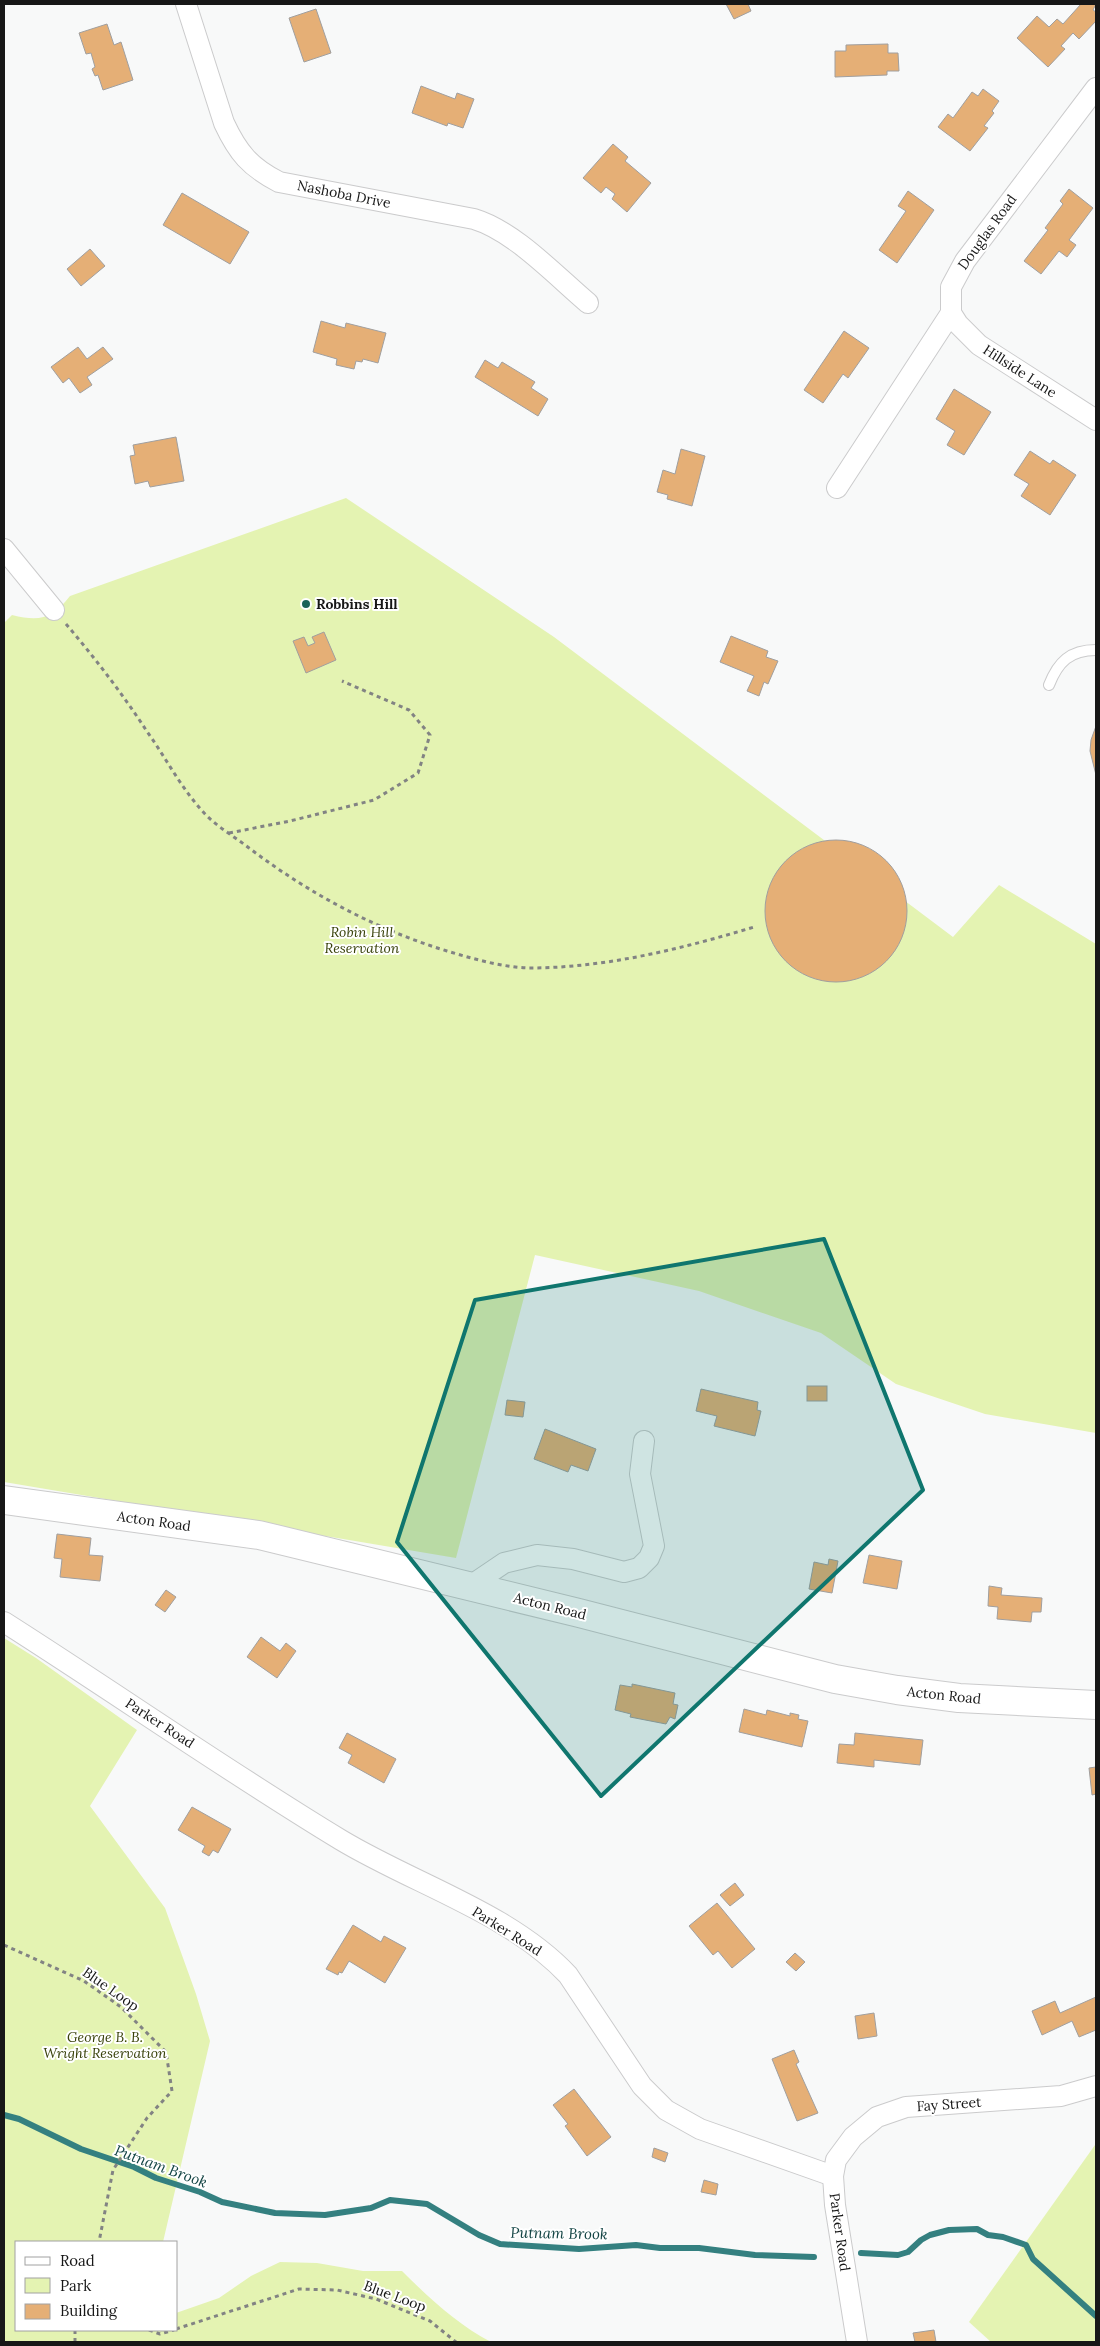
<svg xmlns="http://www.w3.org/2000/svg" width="1100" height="2346" viewBox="0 0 1100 2346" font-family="Lora,serif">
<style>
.green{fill:#e4f3b2}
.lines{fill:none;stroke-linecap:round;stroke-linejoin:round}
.stream{stroke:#348080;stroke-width:6}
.building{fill:#e5af76;stroke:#a09f9f}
.service-casing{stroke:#cbcbcc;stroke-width:12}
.minor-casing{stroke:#cbcbcc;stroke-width:22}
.secondary-casing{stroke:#cbcbcc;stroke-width:30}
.path{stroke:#828383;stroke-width:3;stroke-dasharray:4 4;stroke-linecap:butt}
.service{stroke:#fff;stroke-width:10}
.minor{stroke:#fff;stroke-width:20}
.secondary{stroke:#fff;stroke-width:28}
.marked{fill:#0f766e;fill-opacity:0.2;stroke:#0f766e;stroke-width:4;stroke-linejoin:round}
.poi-dot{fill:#1a6359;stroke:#fff;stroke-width:2}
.labels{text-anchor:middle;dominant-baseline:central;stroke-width:4;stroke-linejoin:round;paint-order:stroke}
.street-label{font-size:14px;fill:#171717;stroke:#fff}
.poi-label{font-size:14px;font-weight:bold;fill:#171717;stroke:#fff;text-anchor:start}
.park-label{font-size:14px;font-style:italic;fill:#384109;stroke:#fff}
.water-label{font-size:15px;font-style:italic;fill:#134444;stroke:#fff}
</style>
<rect width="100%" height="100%" fill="#f8f9f9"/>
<g class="green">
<path d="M346,498L554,637L953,937L999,885L1096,944V1433L985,1414L896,1384L821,1333L699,1291L535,1255L456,1558L4,1482V623L12,615C40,622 52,619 70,596Z"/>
<path d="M4,1638L36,1658L137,1730L90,1806L165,1908L196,1994L210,2041L163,2242H16V2330H176V2313L219,2298L251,2276L280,2262L317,2263L363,2271H402C428,2297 458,2325 491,2342H4Z"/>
<path d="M1095,2145L1096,2342H991L969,2322Z"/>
</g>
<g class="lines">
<g class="stream">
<path d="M4,2115L19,2119L81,2149L134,2167L156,2178L200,2192L222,2202L275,2213L325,2215L371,2208L390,2200L427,2204L479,2235L500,2244L579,2249L636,2245L660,2248H699L755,2255L814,2257"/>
<path d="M861,2253L898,2255L908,2252L921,2240L930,2235L949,2230L977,2229L988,2235L1003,2237L1026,2245L1033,2259L1096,2316"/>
</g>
</g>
<g class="building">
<path d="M726,4H748L751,11L734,19Z"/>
<path d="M1081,4H1096L1093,10L1096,12V21L1079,39L1073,33L1061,46L1065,49L1048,67L1017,38L1037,16L1049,27L1057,19L1063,24Z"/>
<path d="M316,9L331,53L304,62L289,18Z"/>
<path d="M107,24L114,45L121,42L133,80L103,90L98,75L95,76L92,69L95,67L91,53L86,54L79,33Z"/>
<path d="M888,44V53H898L899,71H887V75L835,77V51H846V45Z"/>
<path d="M421,86L455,99L457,93L474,99L463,128L448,123L447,126L412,113Z"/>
<path d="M983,89L999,101L992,111L994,113L984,126L988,128L970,151L938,127L948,114L953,118L972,92L978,96Z"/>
<path d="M613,144L628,157L625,161L651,183L627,212L612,199L615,194L606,187L601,193L583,178Z"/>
<path d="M1069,189L1093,208L1069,240L1076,245L1067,257L1059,251L1041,274L1024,261L1048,230L1045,228L1063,204L1060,201Z"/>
<path d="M908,191L934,210L897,263L879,250L906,211L898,206Z"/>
<path d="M182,193L249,232L230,264L163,225Z"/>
<path d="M90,249L105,266L81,286L67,269Z"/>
<path d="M321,321L345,328L346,323L386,333L378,363L363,359L362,362L356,361L354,369L336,365L337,359L313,352Z"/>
<path d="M844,331L869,348L848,378L843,374L823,403L804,390Z"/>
<path d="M78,347L87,359L103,347L113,359L87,377L92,385L80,393L69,378L63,383L51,367Z"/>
<path d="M485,360L498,368L502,362L535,382L531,388L548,399L538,416L475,377Z"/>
<path d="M954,389L991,412L964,455L947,445L955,431L936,419Z"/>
<path d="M176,437L184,481L150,487L148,481L135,484L130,456L135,455L133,445Z"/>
<path d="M681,449L705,456L692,506L667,499L668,495L657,492L663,470L675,474Z"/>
<path d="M1030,451L1050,464L1053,460L1076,475L1050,515L1021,496L1029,484L1014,475Z"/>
<path d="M324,632L336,660L306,673L293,641L304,637L308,646L315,643L312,637Z"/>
<path d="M731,636L768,651L766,657L778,661L768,684L764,682L759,696L747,691L754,676L720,662Z"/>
<path d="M1096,726V775L1090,751L1091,740Z"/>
<circle cx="836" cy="911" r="71"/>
<rect x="807" y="1386" width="20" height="15"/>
<path d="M701,1389L758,1402L757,1410L761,1411L755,1436L714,1426L717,1416L696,1411Z"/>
<path d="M507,1400L525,1402L523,1417L505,1415Z"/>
<path d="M545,1429L596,1449L588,1471L571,1465L568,1472L534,1459Z"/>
<path d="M57,1534L91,1538L89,1555L103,1556L100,1581L60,1577L62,1559L54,1558Z"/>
<path d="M869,1555L902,1561L897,1589L863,1583Z"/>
<path d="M829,1559L838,1561L832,1593L809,1589L814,1562L828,1565Z"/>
<path d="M989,1586L1002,1588L1001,1595L1042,1598L1041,1612H1032L1031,1622L997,1619L998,1607L988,1606Z"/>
<path d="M166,1590L176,1597L165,1612L155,1605Z"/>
<path d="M261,1637L280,1651L286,1643L296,1651L277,1678L247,1657Z"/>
<path d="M632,1684L675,1693L673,1704L678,1705L675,1719L670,1717L666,1724L630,1717L631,1714L615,1710L620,1685L632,1687Z"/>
<path d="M744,1709L766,1715L767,1710L790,1716V1713L799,1715L798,1719L808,1721L802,1747L739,1732Z"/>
<path d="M347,1733L396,1759L384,1783L348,1763L352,1755L339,1748Z"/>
<path d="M855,1733L923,1740L920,1765L874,1760V1767L837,1763L839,1744L854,1745Z"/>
<path d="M1096,1767V1794L1092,1795L1089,1768Z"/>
<path d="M192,1807L231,1829L218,1853L213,1850L209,1856L202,1852L205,1846L178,1830Z"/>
<path d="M735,1883L744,1895L730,1906L720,1895Z"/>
<path d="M717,1903L755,1949L732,1968L718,1951L713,1955L689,1926Z"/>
<path d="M353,1925L381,1942L384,1936L406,1948L385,1983L349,1961L342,1973L339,1972L338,1975L326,1969Z"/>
<path d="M795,1953L805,1962L796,1971L786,1962Z"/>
<path d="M1096,1997V2030L1079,2037L1072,2021L1042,2035L1032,2011L1055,2001L1060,2013Z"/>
<path d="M874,2013L877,2036L858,2039L855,2016Z"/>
<path d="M794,2050L799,2062L796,2064L818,2113L797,2121L772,2059Z"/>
<path d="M574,2089L611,2137L587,2156L565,2126L568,2124L553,2105Z"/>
<path d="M654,2148L668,2153L665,2162L652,2157Z"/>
<path d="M704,2180L718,2184L716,2195L701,2192Z"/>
<path d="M934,2330L936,2342H915L913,2333Z"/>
</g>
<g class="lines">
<g class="service-casing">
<path id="service" d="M1049,685C1058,662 1070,650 1096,650"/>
</g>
<g class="minor-casing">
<g id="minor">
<path d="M186,4L224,123C238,153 250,167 279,182L474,219C514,231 555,275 588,303"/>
<path d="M951,313L958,324L979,345L1096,420"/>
<path d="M837,488L951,313V287L965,261L1096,88"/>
<path d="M4,549L54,610"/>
<path d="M470,1586L504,1563L537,1555L573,1559L624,1572L639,1568L649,1558L654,1546L640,1474L644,1441"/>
<path d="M4,1622C117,1694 227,1771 341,1840C414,1884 510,1913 568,1975L642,2086L666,2110L700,2129L833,2176"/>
<path d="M857,2342L835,2205L833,2176L836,2160L853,2137L877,2117L906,2107L1061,2096L1096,2086"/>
</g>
</g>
<g class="secondary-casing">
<path id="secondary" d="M4,1500L259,1535L579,1613L835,1679L897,1690L959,1698L1096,1705"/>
</g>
<g class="path">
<path d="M66,624C94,657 122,693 146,730C166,758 182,790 206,815C219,828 235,837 249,848C310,894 375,929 447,951C474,959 501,967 529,968C605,968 681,949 754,927"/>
<path d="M229,833L290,821L374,800L418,773L430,735L409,710L342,681"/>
<path d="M4,1945L84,1981L121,2007L166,2052L172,2091L147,2118L113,2170L99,2242"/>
<path d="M176,2329L299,2289L337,2290L376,2299L430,2321L456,2342"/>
<path d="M149,2330L160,2334L174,2330"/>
<path d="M75,2342V2330"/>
</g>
<use href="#service" class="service"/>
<use href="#minor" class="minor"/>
<use href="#secondary" class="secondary"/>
</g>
<path class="marked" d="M824,1239L923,1490L601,1796L397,1542L475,1300Z"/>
<circle class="poi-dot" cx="306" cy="604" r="5"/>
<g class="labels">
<g class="street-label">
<text transform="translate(344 194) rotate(11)">Nashoba Drive</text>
<text transform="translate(987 232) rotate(-54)">Douglas Road</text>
<text transform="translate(1020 371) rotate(33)">Hillside Lane</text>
<text transform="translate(154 1521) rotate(8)">Acton Road</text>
<text transform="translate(550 1606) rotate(14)">Acton Road</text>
<text transform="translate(944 1695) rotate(6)">Acton Road</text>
<text transform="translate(160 1723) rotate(33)">Parker Road</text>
<text transform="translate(507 1931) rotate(32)">Parker Road</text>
<text transform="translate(111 1989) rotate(35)">Blue Loop</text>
<text transform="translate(949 2104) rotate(-4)">Fay Street</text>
<text transform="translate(840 2232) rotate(82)">Parker Road</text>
<text transform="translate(395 2296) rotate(20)">Blue Loop</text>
</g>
<g class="poi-label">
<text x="316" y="604">Robbins Hill</text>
</g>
<g class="park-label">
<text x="362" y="932">Robin Hill<tspan x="362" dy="16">Reservation</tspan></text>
<text x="105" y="2037">George B. B.<tspan x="105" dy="16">Wright Reservation</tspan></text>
</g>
<g class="water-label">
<text transform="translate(161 2166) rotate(20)">Putnam Brook</text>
<text transform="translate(559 2233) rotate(1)">Putnam Brook</text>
</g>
</g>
<rect width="1100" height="2346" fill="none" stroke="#171717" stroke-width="10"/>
<rect x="15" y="2241" width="162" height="90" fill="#ffffff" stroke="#a2a2a2"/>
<rect x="25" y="2257" width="25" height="8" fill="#ffffff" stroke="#a2a2a2"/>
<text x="60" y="2266" font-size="15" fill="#171717">Road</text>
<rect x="25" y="2278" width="25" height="15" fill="#e4f3b2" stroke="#a2a2a2"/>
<text x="60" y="2291" font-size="15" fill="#171717">Park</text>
<rect x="25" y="2304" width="25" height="15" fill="#e5af76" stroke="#a2a2a2"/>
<text x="60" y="2316" font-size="15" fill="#171717">Building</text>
</svg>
